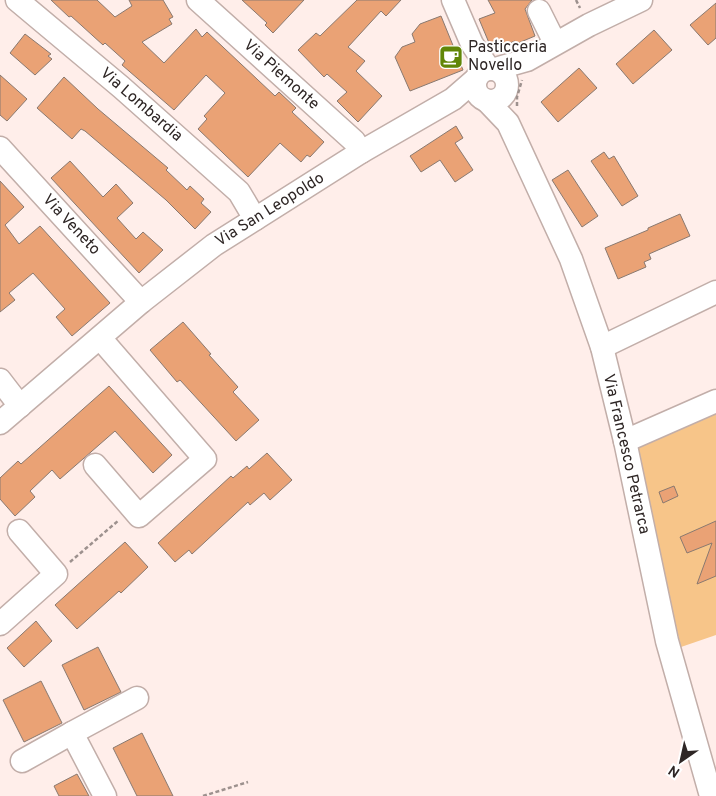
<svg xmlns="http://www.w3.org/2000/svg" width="716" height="796" viewBox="0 0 716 796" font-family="Overpass,sans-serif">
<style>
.green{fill:#f7c589}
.building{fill:#eaa275;stroke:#897970}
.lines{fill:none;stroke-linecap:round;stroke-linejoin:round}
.minor-casing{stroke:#c2aea9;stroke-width:25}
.path{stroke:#9d918e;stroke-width:2.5;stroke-dasharray:4 2.5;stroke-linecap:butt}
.minor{stroke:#fff;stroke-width:22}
.labels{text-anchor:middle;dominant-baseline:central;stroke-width:4;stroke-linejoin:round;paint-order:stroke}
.poi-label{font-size:16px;fill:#2e2625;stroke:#fff;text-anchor:start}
.street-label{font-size:16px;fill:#2e2625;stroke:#fff}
</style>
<rect width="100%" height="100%" fill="#ffeeea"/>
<path class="green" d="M716,410V635L681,647L632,446Z"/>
<g class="building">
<path d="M51,0H97L115,17L132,6L129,0H163L173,17L169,19L172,24L142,42L164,63L196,29L202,37L207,32L275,96L279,92L296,108L292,112L324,142L310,157L307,155L301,162L280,143L248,177L198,129L207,119L204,116L225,93L206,75L174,110L122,65L125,61L105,43L103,45L71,16L69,17Z"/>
<path d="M242,0H304L273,33L265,25L267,23Z"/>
<path d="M357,0H401L386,16L381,11L348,47L365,61L356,71L382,96L358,122L337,101L347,92L327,74L324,77L298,50L316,33L320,36Z"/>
<path d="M488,0H532L525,9L535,36L516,44L515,41L492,50L479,19L495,13Z"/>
<path d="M716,3V38L708,45L690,25Z"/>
<path d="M441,16L463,70L410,91L395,57L402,47L415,42L412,34L420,24Z"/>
<path d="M654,30L672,50L633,84L616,64Z"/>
<path d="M25,34L51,54L48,56L52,59L35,75L10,53Z"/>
<path d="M579,68L597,88L558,122L541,102Z"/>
<path d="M0,75L27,99L7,121L0,115Z"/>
<path d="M64,77L98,109L168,168L166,170L187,190L190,186L204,199L201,203L211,212L195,229L166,200L85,131L81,129L72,139L37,108Z"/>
<path d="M456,126L463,138L455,143L473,170L455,182L440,160L421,172L410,156Z"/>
<path d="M604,152L609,159L614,156L638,196L622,206L591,161Z"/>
<path d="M70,161L103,197L116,184L133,203L117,218L136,239L143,232L163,250L139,273L51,178Z"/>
<path d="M568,170L598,216L582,227L552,180Z"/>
<path d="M0,181L24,207L5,225L19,244L40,226L110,303L72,336L56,317L65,309L33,273L9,293L15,300L0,312Z"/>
<path d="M680,214L690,236L649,254L651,259L644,262L646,267L618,279L605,248L648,230V228Z"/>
<path d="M183,322L211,354L209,355L238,387L233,392L259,420L236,441L180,380L177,382L150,350Z"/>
<path d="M109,386L172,455L153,473L115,431L60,479L52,470L30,491L35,497L15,516L0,499V478L18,461L21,464Z"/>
<path d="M267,453L292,480L270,500L264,493L250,505L248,502L192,554L189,550L175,562L158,543L231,476L233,478L247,466L249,469Z"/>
<path d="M674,486L678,496L663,503L659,492Z"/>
<path d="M716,521V576L697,584L712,543L687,553L680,537Z"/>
<path d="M125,542L148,567L121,593L119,591L77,629L55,605Z"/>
<path d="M36,621L52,641L24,667L7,648Z"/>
<path d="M98,647L121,692L84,710L62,665Z"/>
<path d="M41,681L62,723L24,742L3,700Z"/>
<path d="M142,733L173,796H137L113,748Z"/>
<path d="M77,774L89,796H59L54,786Z"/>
</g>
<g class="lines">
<g class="minor-casing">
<g id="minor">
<path d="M17,0L121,87L193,151L239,192L255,219"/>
<path d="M198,0L354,141L361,152"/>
<path d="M453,0L472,44L489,69"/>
<path d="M539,11L555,43"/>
<circle cx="491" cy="85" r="16"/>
<path d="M495,69L527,60L589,25L641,0"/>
<path d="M487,101L508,123L571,259L602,347L625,441L667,641L711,796"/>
<path d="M0,148L141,302"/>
<path d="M602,347L716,292"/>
<path d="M0,380L20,406"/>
<path d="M0,423L141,302L214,245L361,152L453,99L476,79"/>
<path d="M625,441L716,401"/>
<path d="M95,465L139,516L205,459L100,338"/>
<path d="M0,624L56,574L19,531"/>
<path d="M72,733L137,698"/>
<path d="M22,761L72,733L105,796"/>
</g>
</g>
<g class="path">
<path d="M576,0L580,8"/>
<path d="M517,106V97L522,80"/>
<path d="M70,562L119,520"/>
<path d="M203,796L248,782"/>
</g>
<use href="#minor" class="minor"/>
</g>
<defs>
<g id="cafe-square" transform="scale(1.25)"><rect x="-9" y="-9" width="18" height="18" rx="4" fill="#618607" stroke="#fff"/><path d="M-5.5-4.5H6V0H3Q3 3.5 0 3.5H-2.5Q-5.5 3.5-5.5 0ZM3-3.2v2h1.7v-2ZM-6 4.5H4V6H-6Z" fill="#fff"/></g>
</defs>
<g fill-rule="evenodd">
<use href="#cafe-square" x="451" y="57"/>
</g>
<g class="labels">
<g class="poi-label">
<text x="468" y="48">Pasticceria<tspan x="468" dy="18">Novello</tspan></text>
</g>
<g class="street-label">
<text transform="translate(281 75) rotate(42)">Via Piemonte</text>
<text transform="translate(141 105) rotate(41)">Via Lombardia</text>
<text transform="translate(270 210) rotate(-32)">Via San Leopoldo</text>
<text transform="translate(71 225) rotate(47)">Via Veneto</text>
<text transform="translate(626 454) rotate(77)">Via Francesco Petrarca</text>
</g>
</g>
<g transform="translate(681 761) rotate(214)" stroke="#ffffff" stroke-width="4" paint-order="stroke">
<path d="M0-4L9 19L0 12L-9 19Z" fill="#2e2625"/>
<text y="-8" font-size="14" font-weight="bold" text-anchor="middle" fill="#2e2625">N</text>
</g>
</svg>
